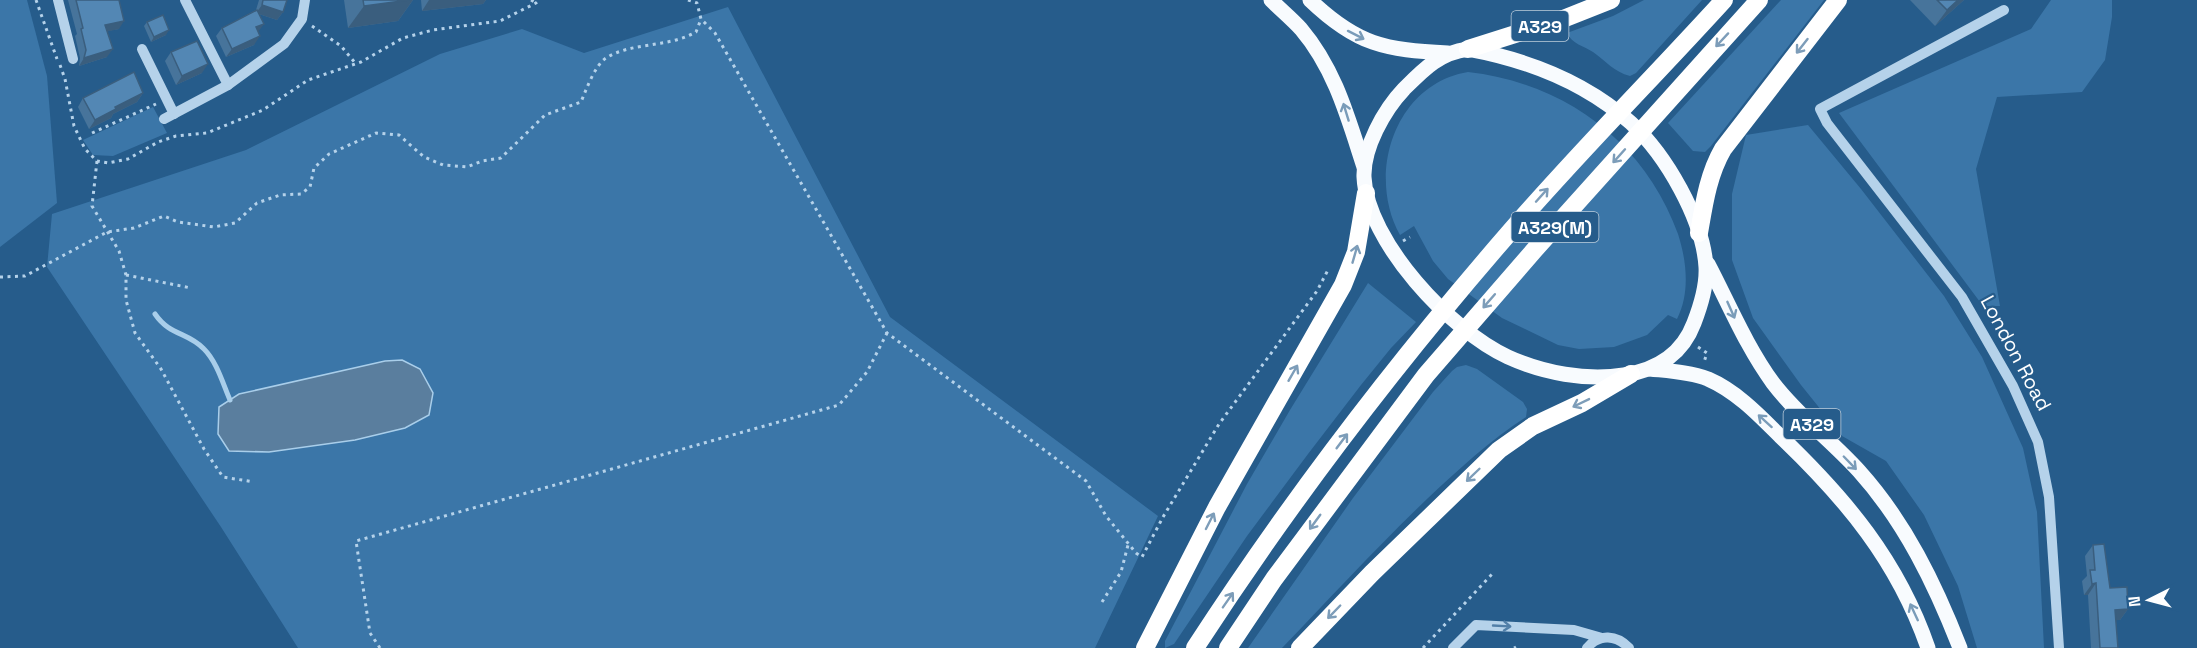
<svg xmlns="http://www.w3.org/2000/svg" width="2197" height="648" viewBox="0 0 2197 648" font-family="'Space Grotesk',sans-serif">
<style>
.green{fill:#3b76a8}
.water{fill:#5a7e9e;stroke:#a9ceea;stroke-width:1.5}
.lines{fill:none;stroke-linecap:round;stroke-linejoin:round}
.stream{stroke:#a9ceea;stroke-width:5}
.path{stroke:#b5d2ea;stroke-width:3;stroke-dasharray:3 4.5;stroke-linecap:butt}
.minor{stroke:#b5d2ea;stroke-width:10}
.major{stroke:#f8fbfe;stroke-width:15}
.highway{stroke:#fff;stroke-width:18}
.wall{fill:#47749b}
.shaded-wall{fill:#3a5e7e}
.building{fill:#5387b4;stroke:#3a5e7e;stroke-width:1.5}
.oneway{stroke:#7a9cb9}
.oneway2{stroke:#7d9db9}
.oneway3{stroke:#517fa8}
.labels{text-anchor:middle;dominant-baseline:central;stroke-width:4.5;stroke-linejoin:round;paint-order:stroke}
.shield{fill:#265c8b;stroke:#becedc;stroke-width:1.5}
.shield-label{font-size:18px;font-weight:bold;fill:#fff}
.street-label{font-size:20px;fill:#fff;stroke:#265c8b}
</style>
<rect width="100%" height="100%" fill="#265c8b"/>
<g class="green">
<path d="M0,0H27L47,76L57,203L0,247Z"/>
<path d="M1644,0H1702L1636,73L1630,76C1614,72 1606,61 1593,52C1584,46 1572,44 1567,33L1613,16Z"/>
<path d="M1781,0H1824L1711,146L1705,152L1693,151L1668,123Z"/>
<path d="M2051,0H2112V17L2105,60L2082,92L1997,97L1976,169L2000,306H1983L1839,113L2031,29Z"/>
<path d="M728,7L890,317L1158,516L1095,648H298L221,527L47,267L52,214L246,150L440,54L522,29L584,53Z"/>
<path d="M1468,72C1565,83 1645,142 1678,234C1687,262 1690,293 1677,319L1668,315L1647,335L1614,347L1579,349L1558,345L1502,318L1448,279L1433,261L1414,226L1400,235C1366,174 1395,84 1468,72Z"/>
<path d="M153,107L167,133L113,156L93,155L83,140Z"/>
<path d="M1808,125L1861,189L1944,296L1982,357L2023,448L2037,512L2044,648H1977L1958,586L1924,515L1886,461L1842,436L1801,385L1753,318L1732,260V194L1746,135Z"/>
<path d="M1368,283L1416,322L1391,348L1361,385L1308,454L1247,536L1174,644L1165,648V641L1247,484L1290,410Z"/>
<path d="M1466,365L1477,369L1523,402L1527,409L1526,417C1490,440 1458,470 1427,499C1377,547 1330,598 1282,648H1248L1353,498L1433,392L1452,371L1457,367Z"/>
</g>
<path class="water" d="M402,360L420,369L433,393L429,415L405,428L355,440L269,452L229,451L218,434L219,407L239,394L385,361Z"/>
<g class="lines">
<path class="stream" d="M155,314C170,336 188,332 204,349C217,362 223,384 230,400"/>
<g class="path">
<path d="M36,0L57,59"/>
<path d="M531,0L536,3"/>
<path d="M688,0L697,3L701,19L715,33L887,333L1086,481L1106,516L1136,553L1142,557L1163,517L1219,424L1317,291L1329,268"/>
<path d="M312,26L341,46L356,64"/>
<path d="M60,65L65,79L74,126L85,149L97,161L108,163L128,159L158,142L176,136L207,133L263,110L308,80L361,62L403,38L433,30L500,21L536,3L539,0"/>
<path d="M92,133L156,104"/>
<path d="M97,161L92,206L119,251L126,275V300L135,333L161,369L204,449L223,477L254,482"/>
<path d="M1403,241L1410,237"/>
<path d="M126,275L191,288"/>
<path d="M0,277L25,276L107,232L134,228L164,216L178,222L214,227L235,223L257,203L280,195L301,194L310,187L314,168L329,154L376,133L399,135L424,157L443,165L467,167L482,161L501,158L545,115L581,102C586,90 595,65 606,58C631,42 668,48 696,32L701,19"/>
<path d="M1698,347L1707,353L1704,362"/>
<path d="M1102,602L1121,572L1128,545"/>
<path d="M380,648L370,633L356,541L839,405L867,372L887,333"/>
<path d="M1423,648L1494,572"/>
<path d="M1514,648L1516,647"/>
</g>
<g class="minor">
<path d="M58,0L73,59"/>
<path d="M185,0L228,85"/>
<path d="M2004,10L1820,109L1827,123L1962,297L2013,386L2038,442L2049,497L2059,648"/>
<path d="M142,49L174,114"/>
<path d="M164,119L228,85L284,44L302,19L305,0"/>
<path d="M1453,648L1476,625L1574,630L1602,638"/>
<path d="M1587,648C1599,633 1617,635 1629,648"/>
</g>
<g class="major">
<path d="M1271,0C1281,10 1292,19 1301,29C1335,69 1348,118 1364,167"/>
<path d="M1310,0C1357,45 1385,50 1448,53"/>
<path d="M1468,49C1528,60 1585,82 1631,123C1666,155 1703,219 1706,267C1707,286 1701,305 1694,323C1682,355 1657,370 1624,375C1586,381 1543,373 1508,357C1451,331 1367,242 1364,177C1363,148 1384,110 1404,89C1424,69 1439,53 1468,49Z"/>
<path d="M1708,264C1729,304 1746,346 1773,383C1798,416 1832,441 1859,471C1905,522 1935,584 1960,648"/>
<path d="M1650,369C1669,371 1690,372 1708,379C1736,391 1759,415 1780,436C1846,499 1898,561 1928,648"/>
</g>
<g class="highway">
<path d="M1468,49L1563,19L1611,0"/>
<path d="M1699,233C1704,204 1708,175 1723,149L1838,0"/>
<path d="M1145,648L1217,507L1343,285L1356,252L1366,193"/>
<path d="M1195,648C1289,503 1396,363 1509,233C1578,153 1653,78 1724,0"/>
<path d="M1228,648L1274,579L1426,375L1537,247L1759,0"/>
<path d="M1300,648L1372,573L1499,450L1533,426L1582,403L1631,374"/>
</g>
</g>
<g class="wall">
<path d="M68,0H119V29L107,31V57L79,66L80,58L75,36L77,34Z"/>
<path d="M259,0H287L283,12L277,20L259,14L258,32L254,45L226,57L216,36L222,28L256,10Z"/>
<path d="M344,0H413L398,21L348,28Z"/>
<path d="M421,0H486L483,4L422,11Z"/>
<path d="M1910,0H1964L1935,26Z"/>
<path d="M147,22L166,35L151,42L144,26Z"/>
<path d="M171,52L202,73L176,85L165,61Z"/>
<path d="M143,93L137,102L113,114L111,118L89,129L78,107L83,98Z"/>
<path d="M2093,545L2110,588L2128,609L2120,620H2116L2118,648H2091L2088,595H2084L2082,581L2087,576L2085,556Z"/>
</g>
<g class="shaded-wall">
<path d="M409,0H413L398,21L348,28L364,6Z"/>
<path d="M429,0H486L483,4L422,11Z"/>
<path d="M1958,0H1964L1935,26L1947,10Z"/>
<path d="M262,5L283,12L277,20L256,13Z"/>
<path d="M124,21L119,29L100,33L105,25Z"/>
<path d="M264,24L258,32L256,27Z"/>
<path d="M169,30L166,35L151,42L154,37Z"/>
<path d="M260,36L254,45L226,57L232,49Z"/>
<path d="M113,49L107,57L79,66L84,58Z"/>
<path d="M208,64L202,73L176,85L182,76Z"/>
<path d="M143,93L137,102L113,114L111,118L89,129L95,120L115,107Z"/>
<path d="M2096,583L2088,595H2084L2092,584Z"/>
<path d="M2128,609L2120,620L2107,621L2115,610Z"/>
</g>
<g class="building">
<path d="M76,0H119L124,21L105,25L113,49L84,58L86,50L81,29L83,28Z"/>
<path d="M263,0H287L283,12L262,5Z"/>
<path d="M363,0H409L364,6Z"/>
<path d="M1937,0H1958L1947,10Z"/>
<path d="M257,10L264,24L256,27L260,36L232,49L222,28Z"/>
<path d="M163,15L169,30L154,37L147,22Z"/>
<path d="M197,41L208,64L182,76L171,52Z"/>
<path d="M134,72L143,93L115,107L116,109L95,120L83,98Z"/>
<path d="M2104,544L2110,588L2127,587L2128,609L2115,610L2118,648H2100L2096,583L2092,584L2090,570H2095L2093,545Z"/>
</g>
<defs><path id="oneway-shaft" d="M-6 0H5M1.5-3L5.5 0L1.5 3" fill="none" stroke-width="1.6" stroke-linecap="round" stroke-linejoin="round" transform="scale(1.5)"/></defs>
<g class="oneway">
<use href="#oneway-shaft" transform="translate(1356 35) rotate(27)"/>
<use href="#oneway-shaft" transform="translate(1346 112) rotate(-107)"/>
<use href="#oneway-shaft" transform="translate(1731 310) rotate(66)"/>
<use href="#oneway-shaft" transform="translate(1765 421) rotate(-138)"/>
<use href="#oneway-shaft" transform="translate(1850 463) rotate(46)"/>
<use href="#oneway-shaft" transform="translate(1914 612) rotate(-115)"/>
</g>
<g class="oneway2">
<use href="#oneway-shaft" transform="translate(1722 40) rotate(133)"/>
<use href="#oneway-shaft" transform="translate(1802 46) rotate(128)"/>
<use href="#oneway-shaft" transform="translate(1619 156) rotate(132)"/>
<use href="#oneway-shaft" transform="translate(1542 195) rotate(-48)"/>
<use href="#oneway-shaft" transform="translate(1355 254) rotate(-74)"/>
<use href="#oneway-shaft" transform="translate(1489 301) rotate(131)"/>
<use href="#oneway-shaft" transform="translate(1293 373) rotate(-60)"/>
<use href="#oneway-shaft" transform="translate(1581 403) rotate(154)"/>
<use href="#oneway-shaft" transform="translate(1342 441) rotate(-53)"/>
<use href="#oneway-shaft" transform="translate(1473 475) rotate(136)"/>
<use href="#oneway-shaft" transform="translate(1210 521) rotate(-63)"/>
<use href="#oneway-shaft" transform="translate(1315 522) rotate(126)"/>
<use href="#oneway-shaft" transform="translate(1228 600) rotate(-55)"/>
<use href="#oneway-shaft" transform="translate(1334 612) rotate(134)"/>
</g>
<use class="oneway3" href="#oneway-shaft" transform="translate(1502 626) rotate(3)"/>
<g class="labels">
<g class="shield">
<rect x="1511.5" y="11" width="57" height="30" rx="4.5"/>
<rect x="1511.5" y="212" width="87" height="30" rx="4.5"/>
<rect x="1783.5" y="409" width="57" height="30" rx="4.5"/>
</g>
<g class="shield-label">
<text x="1540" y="26">A329</text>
<text x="1555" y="227">A329(M)</text>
<text x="1812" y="424">A329</text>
</g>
<g class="street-label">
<text transform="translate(2016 353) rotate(62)">London Road</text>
</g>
</g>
<g transform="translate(2149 600) rotate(264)" stroke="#265c8b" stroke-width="4.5" paint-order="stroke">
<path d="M0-4.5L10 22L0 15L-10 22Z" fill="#ffffff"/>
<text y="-9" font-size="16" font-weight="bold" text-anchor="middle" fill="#ffffff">N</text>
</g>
</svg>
